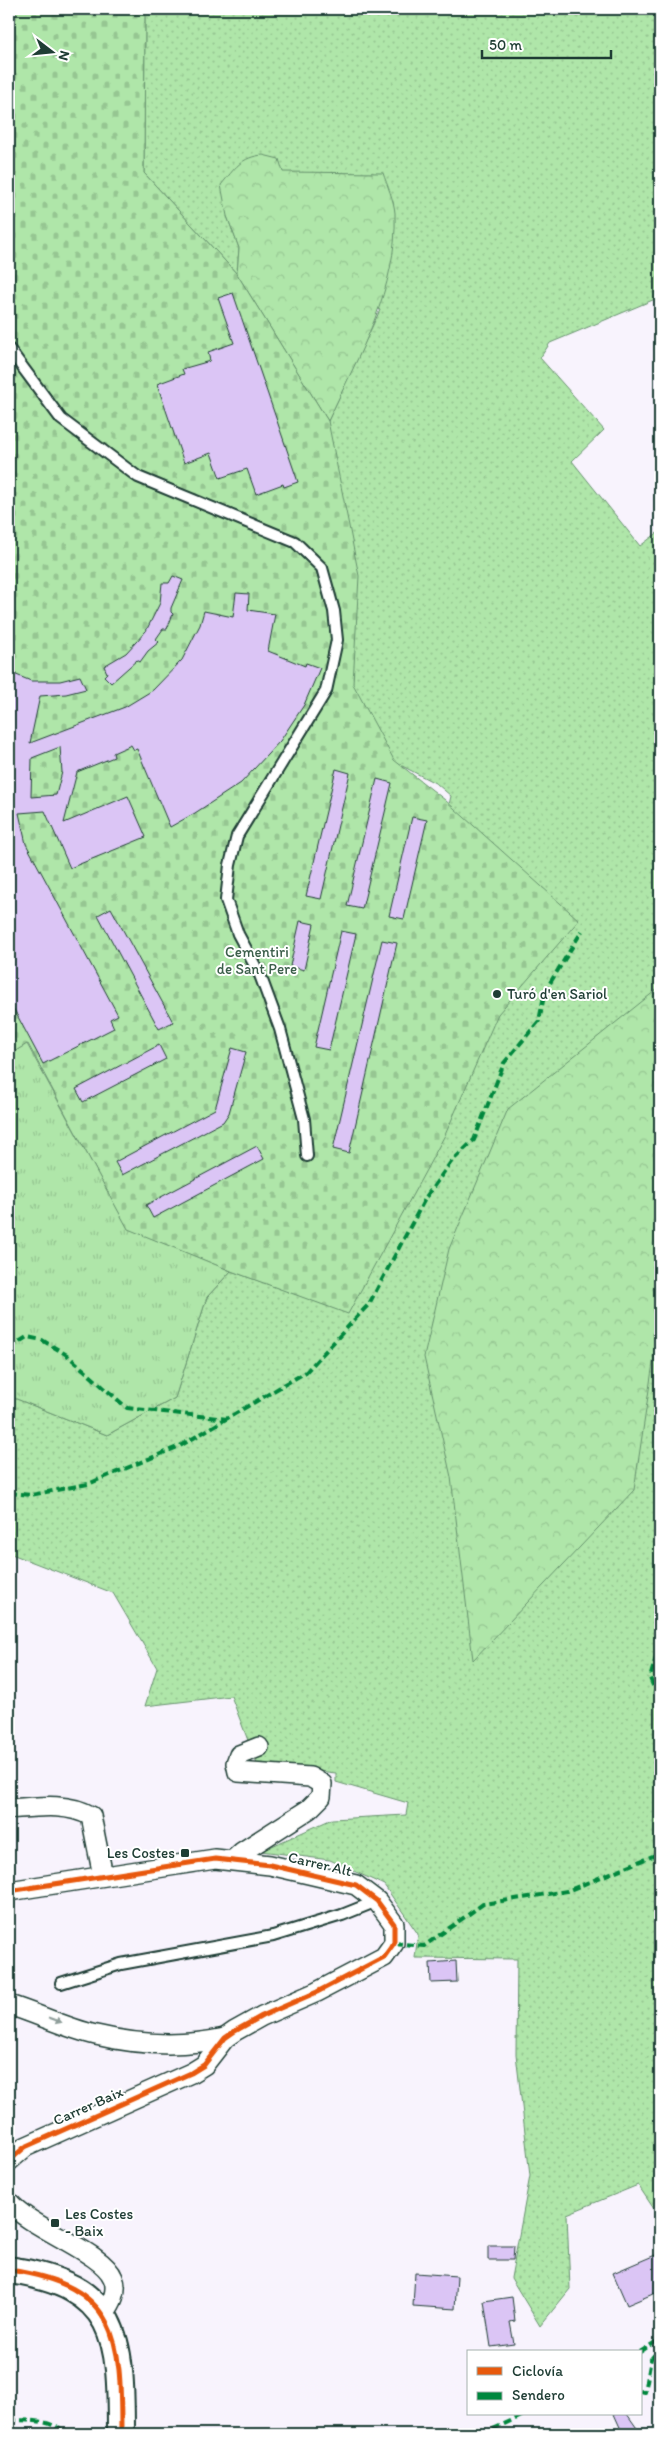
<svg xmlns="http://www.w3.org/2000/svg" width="669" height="2443" viewBox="0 0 669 2443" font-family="Itim,sans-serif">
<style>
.built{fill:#efe5fb}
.grass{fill:url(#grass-dots);stroke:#67926e}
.forest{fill:url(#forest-crowns);stroke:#67926e}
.cemetery{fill:url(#cemetery-stones);stroke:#67926e}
.park{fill:url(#park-tufts);stroke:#67926e}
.building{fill:#dbc5f5;stroke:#1f3d34;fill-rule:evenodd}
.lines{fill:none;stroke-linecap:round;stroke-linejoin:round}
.lane-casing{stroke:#1f3d34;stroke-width:14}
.street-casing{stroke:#1f3d34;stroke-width:22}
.secondary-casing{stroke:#1f3d34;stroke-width:30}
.lane{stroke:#fff;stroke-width:10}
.street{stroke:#fff;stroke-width:19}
.secondary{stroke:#fff;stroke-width:26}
.quiet{stroke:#00873e;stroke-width:4;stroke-dasharray:8 4;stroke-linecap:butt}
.cycleway-casing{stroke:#fff;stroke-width:8}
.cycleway{stroke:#e8590c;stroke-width:5}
.oneway{fill:#8f9e9a}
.poi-dot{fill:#1f3d34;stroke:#fff;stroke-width:2}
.labels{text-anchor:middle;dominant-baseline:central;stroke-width:4;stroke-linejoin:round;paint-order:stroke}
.park-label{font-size:15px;fill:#3c5f4b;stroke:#fff}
.poi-label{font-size:15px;fill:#1f3d34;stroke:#fff;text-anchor:start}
.street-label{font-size:15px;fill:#1f3d34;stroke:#fff}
</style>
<defs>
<pattern id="grass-dots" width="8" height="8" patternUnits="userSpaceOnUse" patternTransform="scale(1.25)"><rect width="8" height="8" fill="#afe6a9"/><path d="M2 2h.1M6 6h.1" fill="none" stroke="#96c692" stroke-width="1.8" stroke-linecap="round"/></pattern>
<pattern id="forest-crowns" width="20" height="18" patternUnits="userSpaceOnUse" patternTransform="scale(1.25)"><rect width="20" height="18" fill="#afe6a9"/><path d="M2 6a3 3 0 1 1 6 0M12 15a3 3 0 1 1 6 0" fill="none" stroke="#96c692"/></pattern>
<pattern id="cemetery-stones" width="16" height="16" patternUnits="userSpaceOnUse" patternTransform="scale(1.25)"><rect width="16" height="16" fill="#afe6a9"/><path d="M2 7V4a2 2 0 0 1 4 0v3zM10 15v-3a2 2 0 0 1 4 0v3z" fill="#96c692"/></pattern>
<pattern id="park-tufts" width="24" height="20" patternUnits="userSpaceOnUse" patternTransform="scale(1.25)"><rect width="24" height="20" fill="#afe6a9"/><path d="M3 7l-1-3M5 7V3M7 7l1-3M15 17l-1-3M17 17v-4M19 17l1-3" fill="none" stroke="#96c692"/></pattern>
</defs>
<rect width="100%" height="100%" fill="#f8f3fd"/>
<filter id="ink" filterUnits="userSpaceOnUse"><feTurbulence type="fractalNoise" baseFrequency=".02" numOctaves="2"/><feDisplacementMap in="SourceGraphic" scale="10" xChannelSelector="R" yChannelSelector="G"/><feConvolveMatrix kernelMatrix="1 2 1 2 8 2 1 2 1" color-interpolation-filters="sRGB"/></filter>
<g filter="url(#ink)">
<path class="built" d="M137,2428L136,2434H9V2431Z"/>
<path class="grass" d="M145,9H660V297L550,343L540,358L604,430L572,461L640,546L660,531V2218L638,2185L567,2214L570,2289L540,2326L511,2278L530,2176L516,2054L517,1959L415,1958L418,1934L384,1885L330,1860L261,1851L332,1819L406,1815L408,1803L336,1782V1773L257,1764L231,1696L145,1706L157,1668L113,1593L9,1553V1396L107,1435L175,1398L207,1297L231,1271L348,1313L362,1189L451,796L437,784L348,738L340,562L328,421L380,310L227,216L239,248L237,274L144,173Z"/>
<g class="forest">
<path d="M263,155L279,159L283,172L383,173C387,185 394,200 395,213C398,289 359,354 328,421L237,274L239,248L227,216L221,185C235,168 241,157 263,155Z"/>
<path d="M660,987V1316L634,1490L473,1660L451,1477L424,1357L449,1249L508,1109Z"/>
</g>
<path class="cemetery" d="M9,9H145L144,173L237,274L328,421L359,576L353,684L394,760L445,800L579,920L498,1014L445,1135L348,1314L231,1271L128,1230L28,1044L9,1055Z"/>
<path class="park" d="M27,1044L128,1229L231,1271L207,1297L175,1398L107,1435L9,1396V1055Z"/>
<g class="building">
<path d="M233,293L298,482L284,487L283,484L256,494L247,469L220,478L211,453L184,463L157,384L184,374L182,369L210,361L208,352L234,343L218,298Z"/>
<path d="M173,576L183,580L171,608V612L173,614L167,629H163L156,639L159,642L148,651L140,662L137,660L111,683L104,676L107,673L104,666L126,653L146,631L160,603L162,583H169Z"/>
<path d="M236,593L249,594L248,610L275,614L268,651L305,666L306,663L320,668L304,705L280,741L241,783L195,813L170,827L137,749L134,750L131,745L113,753L114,757L77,772L64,823L128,796L146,837L70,868L45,811L19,813L26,844L118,1015L110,1019L114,1028L43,1064L9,1000V850L14,782L9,781V672L31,681H60L80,676L86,689L66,694L40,696L30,743L125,707L153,690L182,660L200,625L204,611L233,617ZM60,747L62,772L56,795L31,797L32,758Z"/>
<path d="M336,769L350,773L321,899L306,896Z"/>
<path d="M377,779L392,783L362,909L347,906Z"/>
<path d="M412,817L427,820L404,919L389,916Z"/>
<path d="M111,908L173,1022L159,1029L98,915Z"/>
<path d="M300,921L314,924L304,970L290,966Z"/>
<path d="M341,931L356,934L329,1050L314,1047Z"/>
<path d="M382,940L397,943L349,1153L333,1149Z"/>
<path d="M159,1045L166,1059L83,1102L76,1089Z"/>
<path d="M232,1048L246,1052L229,1113L223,1122L122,1175L115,1162L215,1109Z"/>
<path d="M257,1146L264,1159L153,1218L146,1205Z"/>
<path d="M456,1961L457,1982L431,1983L430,1963Z"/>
<path d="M488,2246H514L513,2260H488Z"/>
<path d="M660,2253V2291L627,2305L613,2273Z"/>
<path d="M415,2273L457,2276L455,2309L413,2306Z"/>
<path d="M512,2297L515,2321L510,2322L514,2344L491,2347L484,2301Z"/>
<path d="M614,2414H627L641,2434H623Z"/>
</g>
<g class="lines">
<g class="lane-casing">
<g id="lane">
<path d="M9,349L61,419L138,477L295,542L322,568L334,611L337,640L326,691L237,836L230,865L226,900L238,934L260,975L280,1029L304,1119L307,1156"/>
<path d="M61,1983L121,1964L273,1936L342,1915L377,1901"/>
</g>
</g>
<g class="street-casing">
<g id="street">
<path d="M9,1809C36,1807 67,1802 91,1816L103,1876"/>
<path d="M233,1860L242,1852L309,1809L321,1797L322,1784L310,1777L238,1772L236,1763L239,1755L259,1747"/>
<path d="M9,1891L215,1859L270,1865L356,1885L377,1901L394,1924V1943L384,1957L317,1992L262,2016L235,2031L225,2038L204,2065L191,2073L25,2147L9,2161"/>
<path d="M9,2005C38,2014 66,2028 96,2035C138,2045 183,2047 225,2038"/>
<path d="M9,2202C30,2228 103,2252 113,2278C119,2291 111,2304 104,2314"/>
</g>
</g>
<g class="secondary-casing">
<path id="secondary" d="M9,2270C119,2286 121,2337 121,2434"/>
</g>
<use href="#lane" class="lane"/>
<use href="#street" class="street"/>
<use href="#secondary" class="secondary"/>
<g class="quiet">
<path d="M9,1348L27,1337L42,1340L67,1355L127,1408L227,1419"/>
<path d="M9,1493L31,1495L88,1484L180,1446L306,1372L369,1304L426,1197L451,1162L474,1140L504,1063L539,1021L545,991L582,931"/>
<path d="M660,1644L650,1678L658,1698L660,1699"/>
<path d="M394,1943L424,1946L483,1904L567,1891L660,1853"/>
<path d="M640,2352L660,2339"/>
<path d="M640,2391L645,2392L651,2359L660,2348"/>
<path d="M9,2420C29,2421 50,2418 65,2434"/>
<path d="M482,2434L526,2414"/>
</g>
<g class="cycleway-casing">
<g id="cycleway">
<path d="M9,1891L215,1859L270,1865L356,1885L377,1901L394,1924V1943L384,1957L317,1992L262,2016L235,2031L225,2038L204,2065L191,2073L25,2147L9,2161"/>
<path d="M9,2270C119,2286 121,2337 121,2434"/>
</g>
</g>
<use href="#cycleway" class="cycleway"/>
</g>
<defs><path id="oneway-solid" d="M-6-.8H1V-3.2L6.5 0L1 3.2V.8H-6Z" transform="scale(1.25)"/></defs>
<use class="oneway" href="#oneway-solid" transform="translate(55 2020) rotate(20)"/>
</g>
<g class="poi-dot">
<circle cx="497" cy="994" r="5"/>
<rect x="180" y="1848" width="10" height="10" rx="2.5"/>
<rect x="50" y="2218" width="10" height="10" rx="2.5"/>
</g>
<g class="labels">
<g class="park-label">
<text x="257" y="952">Cementiri<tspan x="257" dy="17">de Sant Pere</tspan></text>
</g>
<g class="poi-label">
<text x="507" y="994">Turó d'en Sariol</text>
<text x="175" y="1853" text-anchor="end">Les Costes</text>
<text x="65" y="2214">Les Costes<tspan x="65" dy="17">- Baix</tspan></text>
</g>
<g class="street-label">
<text transform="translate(320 1864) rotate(13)">Carrer Alt</text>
<text transform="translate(88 2106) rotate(-24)">Carrer Baix</text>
</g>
</g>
<rect width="669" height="2443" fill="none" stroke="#fff" stroke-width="30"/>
<rect x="15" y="15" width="639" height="2413" fill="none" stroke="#1f3d34" stroke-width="2" filter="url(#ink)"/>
<rect x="467" y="2350" width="175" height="65" fill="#ffffff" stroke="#a5b1ae"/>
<rect x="477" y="2367" width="25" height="8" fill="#e8590c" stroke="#a5b1ae"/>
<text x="512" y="2376" font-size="15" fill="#1f3d34">Ciclovía</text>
<rect x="477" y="2392" width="25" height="8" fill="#00873e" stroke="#a5b1ae"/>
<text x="512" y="2400" font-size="15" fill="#1f3d34">Sendero</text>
<g transform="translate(52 52) rotate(106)" stroke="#ffffff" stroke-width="4" paint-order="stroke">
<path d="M0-4L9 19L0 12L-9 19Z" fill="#1f3d34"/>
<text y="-8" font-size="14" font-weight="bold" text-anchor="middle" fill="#1f3d34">N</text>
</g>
<path d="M482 50v8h129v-8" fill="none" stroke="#1f3d34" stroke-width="2.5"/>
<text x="489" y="50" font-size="15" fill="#1f3d34" stroke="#ffffff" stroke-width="4" paint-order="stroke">50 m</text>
</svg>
